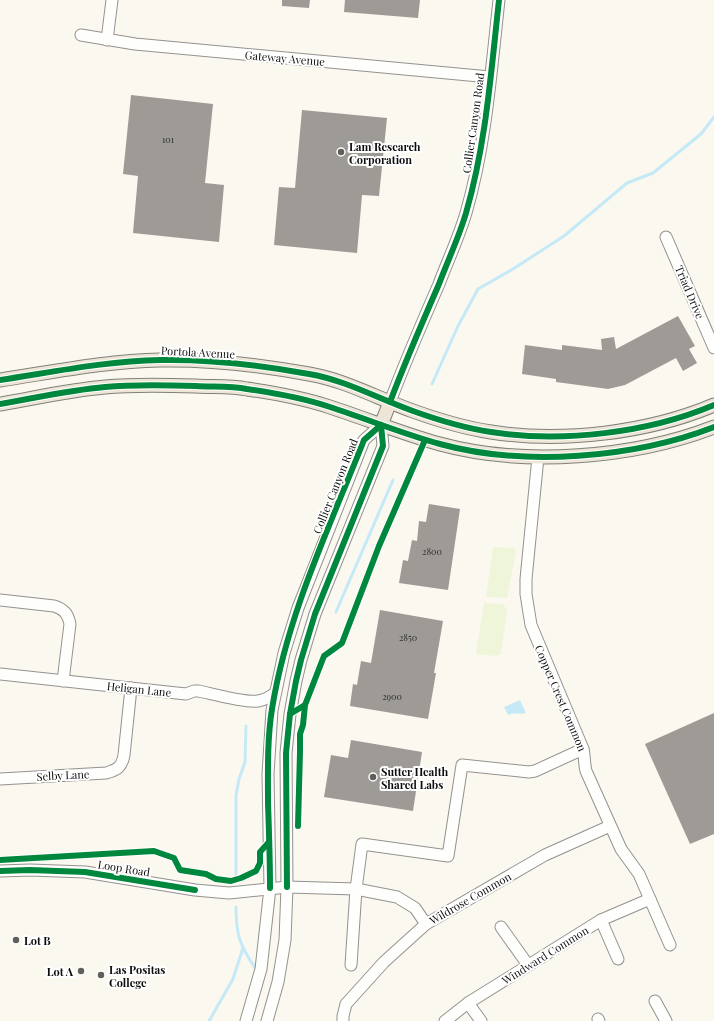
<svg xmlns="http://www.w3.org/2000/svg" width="714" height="1021" viewBox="0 0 714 1021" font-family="'Playfair Display',serif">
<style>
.pitch{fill:#eff5d9}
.water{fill:#c5e9f6}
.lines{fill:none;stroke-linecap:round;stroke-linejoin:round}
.stream{stroke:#c5e9f6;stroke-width:3}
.building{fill:#9e9a96}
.minor-casing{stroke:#94928f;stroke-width:13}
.major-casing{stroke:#81807c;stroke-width:15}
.minor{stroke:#fefefd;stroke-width:11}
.major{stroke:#ede6d7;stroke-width:13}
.cycleway-casing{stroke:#fff;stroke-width:8}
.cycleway{stroke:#00873e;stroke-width:6}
.poi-dot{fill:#605f5c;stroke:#fff;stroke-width:1.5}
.labels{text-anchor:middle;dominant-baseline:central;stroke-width:4;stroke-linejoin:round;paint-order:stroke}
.number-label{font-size:9px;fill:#30302e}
.street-label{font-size:11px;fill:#0c0c0c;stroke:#fff}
.poi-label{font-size:11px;font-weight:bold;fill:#0c0c0c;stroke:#fff;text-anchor:start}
</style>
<rect width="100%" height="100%" fill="#fbf8f0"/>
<g class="pitch">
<path d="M493,547L513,548L516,551L507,598L486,597Z"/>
<path d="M484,603L503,604L507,610L501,654L496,656L476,654Z"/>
</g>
<path class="water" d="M520,700L526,713C519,715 515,712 508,715L504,707Z"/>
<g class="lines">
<g class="stream">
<path d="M432,384L458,326L478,289L513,269L564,236L627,183L653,173L701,134L714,117"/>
<path d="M336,612L393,480"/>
<path d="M236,876V796L239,779L245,762L246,726"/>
<path d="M236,907C236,936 240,945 255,968"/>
<path d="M209,1021L233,979L243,948"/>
</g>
</g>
<g class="building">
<path d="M282,0H310L309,8L282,6Z"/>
<path d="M345,0H420L418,18L344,12Z"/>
<path d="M131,95L213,104L205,183L224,185L219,242L133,233L138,176L123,174Z"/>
<path d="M302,110L387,118L379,196L362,195L357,253L274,245L279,187L295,188Z"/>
<path d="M678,316L695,346L689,349L697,363L683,371L676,358L625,385L608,389L556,382V379L522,374L525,345L562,350V345L602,350L601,339L614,337L616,349Z"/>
<path d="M429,504L460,509L448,590L399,583L403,560L408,561L412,540L417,541L419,521L426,522Z"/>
<path d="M380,610L443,621L434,673H436L428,719L350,706L353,684L357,685L361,661L371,663Z"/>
<path d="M714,713V834L690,844L645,744Z"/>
<path d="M351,740L422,752L413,811L324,797L331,755L348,758Z"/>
</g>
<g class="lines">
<g class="minor-casing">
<g id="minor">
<path d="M81,35L135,44L490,77"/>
<path d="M107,40L112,0"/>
<path d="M666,237L714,348"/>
<path d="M390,402C405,362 422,323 439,284C448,260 459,237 466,213C486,144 491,72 499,0"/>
<path d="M538,457L526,579V594L531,625L583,749C585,757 584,764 586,771L621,849L639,874L670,945"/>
<path d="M0,600L54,606C64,609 68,614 70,624L63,681"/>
<path d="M0,674L186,694L194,691H199C213,694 245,703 258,701C265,700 270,697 275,693"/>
<path d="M0,779L106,773C117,770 122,767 124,755L131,688"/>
<path d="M0,871L30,870L85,872L195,890L229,893L287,887L356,889L397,897L415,908L426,924"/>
<path d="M601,920L618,959"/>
<path d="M501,927L528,965"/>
<path d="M351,965L356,889L362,844L448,856L462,765L529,772L535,771L583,749"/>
<path d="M655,1001L666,1021"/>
<path d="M468,1003L481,1021"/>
<path d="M598,1019L599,1021"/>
<path d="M246,1021L261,969L270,888L268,774L272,710L284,653L298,608L364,440L381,425"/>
<path d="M267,1021L278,982L285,940L287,887L286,753L290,714L296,681L301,660L315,614L383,446L381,425"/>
<path d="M343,1021V1016L346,1004L384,962L426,924L545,855L610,826"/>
<path d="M445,1021L468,1003L601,920L650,899"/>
</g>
</g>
<g class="major-casing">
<g id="major">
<path d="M0,380C53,372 106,361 160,360C210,359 260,365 309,374C345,380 379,399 413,411C438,420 464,428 491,432C562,443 648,433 714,405"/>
<path d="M0,404C35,398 70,390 105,387C135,384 166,385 196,386C213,387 231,386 247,389C275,393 303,398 330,407C367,419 403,434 440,444C524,467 634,458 714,427"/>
<path d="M381,425L390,402"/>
</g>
</g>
<use href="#minor" class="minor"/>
<use href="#major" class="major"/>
<g class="cycleway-casing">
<g id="cycleway">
<path d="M0,380C53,372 106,361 160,360C210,359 260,365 309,374C345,380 379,399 413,411C438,420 464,428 491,432C562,443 648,433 714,405"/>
<path d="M390,402C405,362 422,323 439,284C448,260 459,237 466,213C486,144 491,72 499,0"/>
<path d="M0,404C35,398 70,390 105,387C135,384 166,385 196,386C213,387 231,386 247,389C275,393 303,398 330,407C367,419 403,434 440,444C524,467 634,458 714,427"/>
<path d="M290,714L305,705L324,656L342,643L379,546L425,440"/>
<path d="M298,826L300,752V734L303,725L305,705"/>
<path d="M0,860L154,851L174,858L180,870L206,874L216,879L231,881L241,878L256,871L260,863V852L269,842"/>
<path d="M0,871L30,870L85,872L195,890"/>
<path d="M287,887L286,753L290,714L296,681L301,660L315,614L383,446L381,425"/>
<path d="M270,888C270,859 269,831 268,803C268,772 267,740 272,709C287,615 329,528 364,440L381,425"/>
</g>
</g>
<use href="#cycleway" class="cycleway"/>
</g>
<g class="poi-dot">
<circle cx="341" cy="152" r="4"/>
<circle cx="373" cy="777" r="4"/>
<circle cx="16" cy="940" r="4"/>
<circle cx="81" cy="971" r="4"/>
<circle cx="101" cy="975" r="4"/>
</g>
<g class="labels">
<g class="number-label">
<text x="168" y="139">101</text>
<text x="432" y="551">2800</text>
<text x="408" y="637">2850</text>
<text x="392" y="696">2900</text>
</g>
<g class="street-label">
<text transform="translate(285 58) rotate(5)">Gateway Avenue</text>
<text transform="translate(473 123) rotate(-82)">Collier Canyon Road</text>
<text transform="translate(690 292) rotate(67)">Triad Drive</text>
<text transform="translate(198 352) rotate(3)">Portola Avenue</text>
<text transform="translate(335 486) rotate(-68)">Collier Canyon Road</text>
<text transform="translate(139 689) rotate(6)">Heligan Lane</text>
<text transform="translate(561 698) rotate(67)">Copper Crest Common</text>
<text transform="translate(63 775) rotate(-3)">Selby Lane</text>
<text transform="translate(124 868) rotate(9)">Loop Road</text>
<text transform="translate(470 898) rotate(-30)">Wildrose Common</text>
<text transform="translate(545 955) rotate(-32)">Windward Common</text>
</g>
<g class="poi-label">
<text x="349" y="146">Lam Research<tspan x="349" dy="13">Corporation</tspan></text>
<text x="381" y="771">Sutter Health<tspan x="381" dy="13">Shared Labs</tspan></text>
<text x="24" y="940">Lot B</text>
<text x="109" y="969">Las Positas<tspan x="109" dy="13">College</tspan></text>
<text x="73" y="971" text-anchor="end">Lot A</text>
</g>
</g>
</svg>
